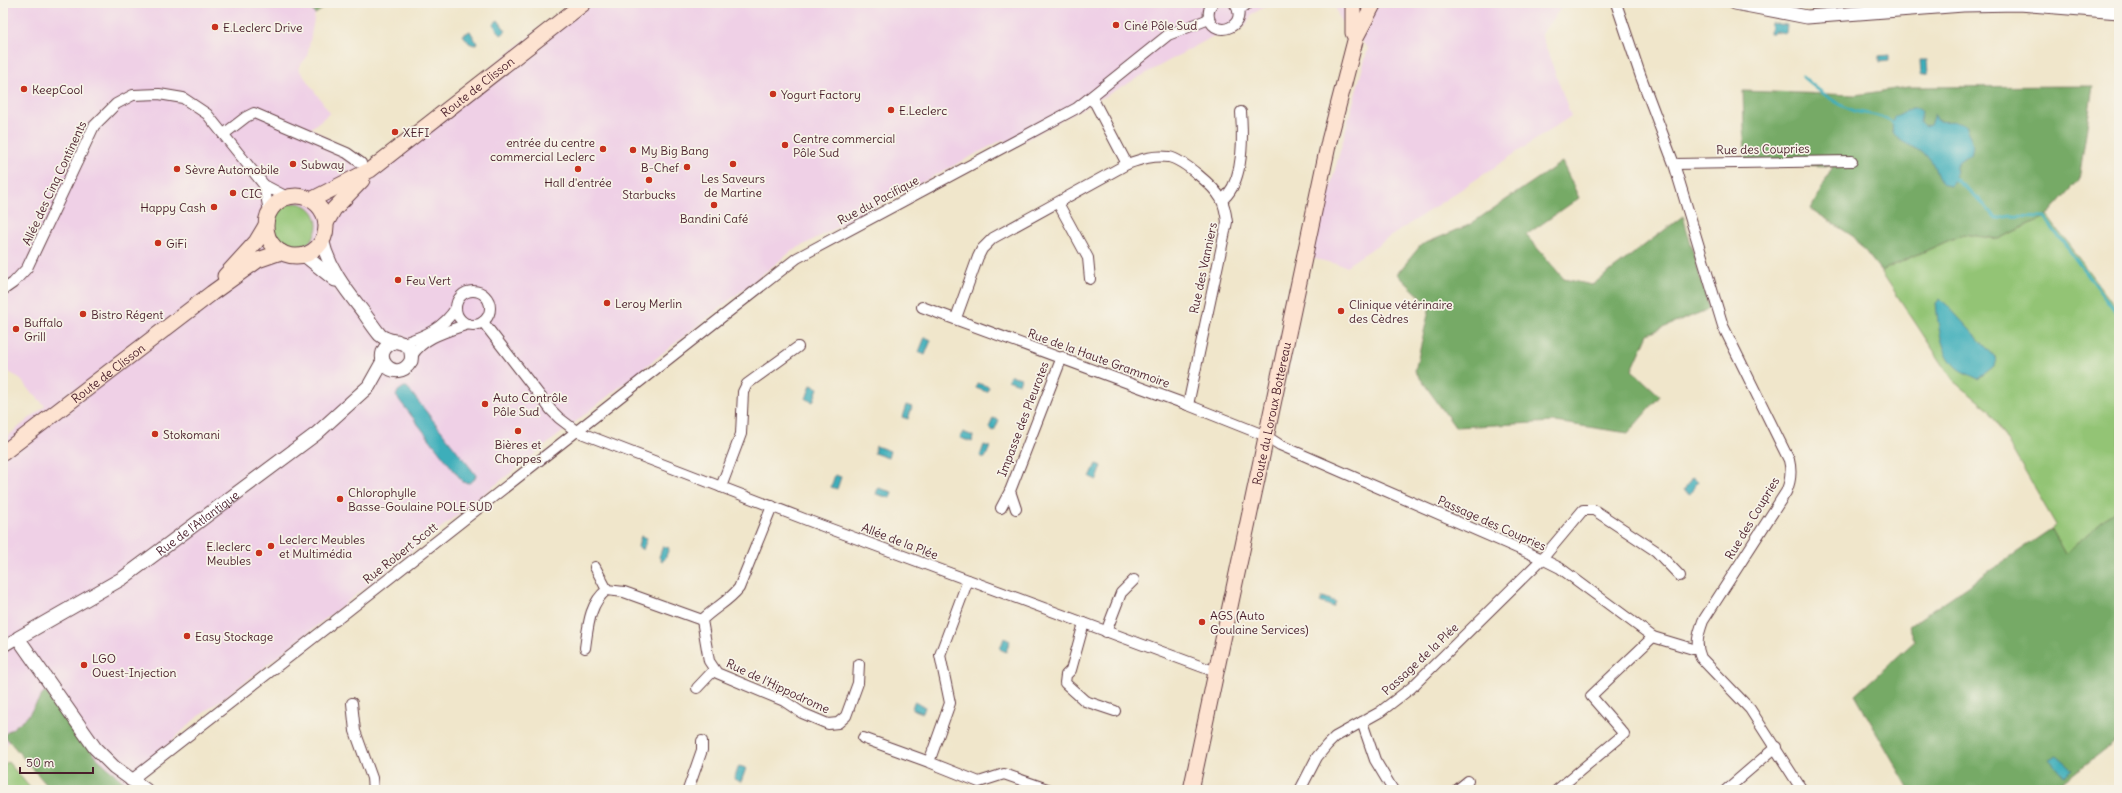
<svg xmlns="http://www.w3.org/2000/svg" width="2122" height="793" viewBox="0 0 2122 793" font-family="Delius,sans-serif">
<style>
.built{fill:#efd0e6}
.green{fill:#93c475;stroke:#6e7250}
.forest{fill:#76aa66;stroke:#606448}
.water{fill:#3eaeba;stroke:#446672}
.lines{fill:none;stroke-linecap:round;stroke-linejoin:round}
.stream{stroke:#3eaeba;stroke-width:3}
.minor-casing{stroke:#633d43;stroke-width:12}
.tertiary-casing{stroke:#633d43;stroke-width:15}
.secondary-casing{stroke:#633d43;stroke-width:17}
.minor{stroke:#fff;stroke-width:10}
.tertiary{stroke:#fff;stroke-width:13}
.secondary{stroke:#fde3d1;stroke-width:15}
.poi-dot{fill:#c8321e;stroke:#f7f3e8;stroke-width:1.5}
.labels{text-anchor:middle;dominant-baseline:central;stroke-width:3.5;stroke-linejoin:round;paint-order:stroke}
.poi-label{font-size:12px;fill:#4a1f2b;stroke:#f7f3e8;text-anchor:start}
.street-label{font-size:12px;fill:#4a1f2b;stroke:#f7f3e8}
</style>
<rect width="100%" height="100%" fill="#f7f3e8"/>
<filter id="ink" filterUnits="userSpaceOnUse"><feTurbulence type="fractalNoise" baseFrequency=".025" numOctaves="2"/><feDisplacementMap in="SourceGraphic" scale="8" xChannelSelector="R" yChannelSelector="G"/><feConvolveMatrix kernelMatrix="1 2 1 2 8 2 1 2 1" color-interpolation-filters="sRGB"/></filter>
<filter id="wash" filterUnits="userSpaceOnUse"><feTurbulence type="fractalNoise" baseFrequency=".012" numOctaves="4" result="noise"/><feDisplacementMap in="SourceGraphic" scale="16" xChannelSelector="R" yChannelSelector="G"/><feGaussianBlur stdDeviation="0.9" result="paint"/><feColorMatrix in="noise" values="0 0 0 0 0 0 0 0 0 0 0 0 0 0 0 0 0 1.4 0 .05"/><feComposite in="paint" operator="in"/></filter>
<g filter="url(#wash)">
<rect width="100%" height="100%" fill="#f0e6cb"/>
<g class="built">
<path d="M3,3H308L315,14L307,57L298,68L330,113L311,128L370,165L571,3H1272L1252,14L1245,26L1230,35L1212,37L1009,149L1004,139L792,251L262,669L194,720L126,784L97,758L45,691L27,717L4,735L9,742L3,749V440L45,406L18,377L3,369Z"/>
<path d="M1334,3H1565L1541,34L1571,116L1346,266L1311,258L1368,48L1340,20Z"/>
</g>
<g class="green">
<circle cx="295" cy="225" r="22"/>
<path d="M2047,216L2119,312V506L2065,554L2051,529L2056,525L1989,410L1953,380L1881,271L1963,234L1998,239Z"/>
<path d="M8,762L32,790H3V766Z"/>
</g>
<g class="forest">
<path d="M308,3H332L315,14Z"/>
<path d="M2093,86L2079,180L2047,216L1998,239L1963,234L1881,271L1854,237L1811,209L1833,166L1745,164L1743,91L1856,95L1908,87Z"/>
<path d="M1562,162L1579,198L1526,235L1564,279L1592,285L1683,216L1709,309L1648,334L1632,370L1660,396L1628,433L1555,422L1455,427L1415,371L1430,306L1397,274L1421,245L1469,225Z"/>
<path d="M2119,506V739L2052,790H1908V787L1855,695L1915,641L1909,626L2051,529L2065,554Z"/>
<path d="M45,691L97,758L126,784L119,790H51L4,735L27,717Z"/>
</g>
<g class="water">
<path d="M498,20L506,31L501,35L493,24Z"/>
<path d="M1771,23L1787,25L1786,33L1774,31L1773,33H1770Z"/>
<path d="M470,31L477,43L474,45L469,43L463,35Z"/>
<path d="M1889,55V61L1879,62V56Z"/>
<path d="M1920,60H1927L1928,74L1921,75Z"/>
<path d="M1911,108H1919L1922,112L1920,123L1924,127L1930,125L1934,114L1936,120C1946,124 1956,118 1965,125C1969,138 1976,140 1971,155C1944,164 1964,176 1950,186C1935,185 1938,168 1929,158C1919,148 1903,145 1895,135C1891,130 1892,124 1894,117Z"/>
<path d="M1940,299L1946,304L1996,358L1994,366L1978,379C1971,375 1961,372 1956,367C1940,352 1938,323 1936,303Z"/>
<path d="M925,337L931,340L925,355L919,352Z"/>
<path d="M1010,375L1021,378L1019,384L1008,380Z"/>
<path d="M978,383L989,387L987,392L976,388Z"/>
<path d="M811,385L818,388L813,402L806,399Z"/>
<path d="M404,387H407L476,475L474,480L469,483L463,482L396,396L398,391Z"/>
<path d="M906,405L912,407L908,419L902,417Z"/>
<path d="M993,418L999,420L994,431L989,428Z"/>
<path d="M963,432L973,436L972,442L960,438Z"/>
<path d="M984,445L990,447L985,458L980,456Z"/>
<path d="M876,446L890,451L888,458L874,453Z"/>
<path d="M1096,464L1102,466L1097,480L1090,477Z"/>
<path d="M835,475L841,477L837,489L831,487Z"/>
<path d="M1692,477L1698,481L1690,494L1684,490Z"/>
<path d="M878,488L892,492L890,498L876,494Z"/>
<path d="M641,536L647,538L643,550L638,547Z"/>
<path d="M663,546L669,548L665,559L662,561L659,557Z"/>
<path d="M1323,597L1336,602L1333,607L1320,602Z"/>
<path d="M1004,638L1010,641L1006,652L1000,649Z"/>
<path d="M914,702L925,707L923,713L912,709Z"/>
<path d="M2057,755L2073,769L2064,776L2049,759Z"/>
<path d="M739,766L746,768L741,782L734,779Z"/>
</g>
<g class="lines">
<g class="stream">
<path d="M1803,77C1818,90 1836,105 1855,111C1869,115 1883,114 1895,125"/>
<path d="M1953,177L1980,200L1996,219L2011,216L2044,217L2119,317"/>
</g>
</g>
</g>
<g filter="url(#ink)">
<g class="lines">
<g class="minor-casing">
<g id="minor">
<path d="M1213,3C1209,7 1208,12 1209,18C1216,41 1251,24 1234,3"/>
<path d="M1616,3L1641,77L1674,164L1723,326L1789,460C1792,472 1791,481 1786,492L1703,621C1698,635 1695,644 1701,658L1750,709L1802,790"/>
<path d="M1238,10L1249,3"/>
<path d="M1090,99L1095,103L1127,164"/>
<path d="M224,134L246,117L254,113L347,153L361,163"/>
<path d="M1674,164L1852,161"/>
<path d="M264,185L287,197"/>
<path d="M1222,200C1244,183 1243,138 1241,112"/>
<path d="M1058,203L1088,258L1090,279"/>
<path d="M3,290L13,283L27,268L94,126L116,104L133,95L159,94L183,98L207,114L264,185L269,211"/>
<circle cx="473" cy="308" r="17"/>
<path d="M922,307L1188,405L1266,436L1280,445L1538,557L1560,568L1653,637L1693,649H1697"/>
<path d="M956,318L978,257L982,249L993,238L1127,164C1141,159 1154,155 1169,157C1183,160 1214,186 1221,199C1225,206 1226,214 1227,222L1188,405"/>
<path d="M483,322L551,410L559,418L576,431L812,522L1216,672"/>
<path d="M403,343C426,336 443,328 456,308"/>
<path d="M412,356C423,337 448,331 468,324"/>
<path d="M721,487L741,434L743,392L747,384L798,347"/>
<path d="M772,506L739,588C729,601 714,608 702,620L709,661L717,673L784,701L802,713L828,724L838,723L846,716L858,683L859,664"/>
<path d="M1001,508L1010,491"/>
<path d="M1016,509L1010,491L1062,357"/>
<path d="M595,567L607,590"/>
<path d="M968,580L940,655L950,703L929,762L979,782L1004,774L1050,790"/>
<path d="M335,621L797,258L1077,108L1168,35L1209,19"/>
<path d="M1084,623L1071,670L1066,675L1065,683L1085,701L1115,711"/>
<path d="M1106,632L1121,593L1134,580"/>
<path d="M3,647L18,638"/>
<path d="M585,648C588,628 589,603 607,590L624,592L702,620"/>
<path d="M697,688L714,670"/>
<path d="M352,703L355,731L372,778L373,790"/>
<path d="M1362,722L1375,760L1393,790"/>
<path d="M863,738L929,762"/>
<path d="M130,781L330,625"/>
<path d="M688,790L702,750V741"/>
<path d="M1300,790L1317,757L1327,745L1335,737L1380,712L1411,688L1542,559L1583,510H1594L1656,551L1680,576"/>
<path d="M1457,790L1468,781"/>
<path d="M1557,790L1624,734L1591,696L1653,637"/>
<path d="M1726,790L1776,747"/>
</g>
</g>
<g class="tertiary-casing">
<g id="tertiary">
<path d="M1735,3L1807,17L1963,5L2019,4L2119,12"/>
<path d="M322,239C328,268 346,290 364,313C369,320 374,328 380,335C391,345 415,337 411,361C395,388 364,351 397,341"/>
<path d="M304,255L335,280"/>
<path id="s1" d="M146,790L114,767L95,748L18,638L123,578L316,434L369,386L383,361"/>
</g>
</g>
<g class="secondary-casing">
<g id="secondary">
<path d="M1353,3V33L1355,36"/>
<circle cx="296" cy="226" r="30"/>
<path id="s2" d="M311,200L370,170L584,3"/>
<path d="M326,223L334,209L362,180"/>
<path d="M225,276L256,242L265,227"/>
<path id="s3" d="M3,453L212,293L258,260L281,252"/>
<path id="s4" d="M1191,790L1329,141L1356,37L1374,3"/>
</g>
</g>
<use href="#minor" class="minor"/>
<use href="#tertiary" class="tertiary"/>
<use href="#secondary" class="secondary"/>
</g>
</g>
<g class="poi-dot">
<circle cx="1116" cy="25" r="4"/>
<circle cx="215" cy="27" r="4"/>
<circle cx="24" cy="89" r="4"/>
<circle cx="773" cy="94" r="4"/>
<circle cx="891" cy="110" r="4"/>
<circle cx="395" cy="132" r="4"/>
<circle cx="785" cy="145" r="4"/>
<circle cx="603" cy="149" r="4"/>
<circle cx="633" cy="150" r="4"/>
<circle cx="293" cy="164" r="4"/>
<circle cx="733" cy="164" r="4"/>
<circle cx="687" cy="167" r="4"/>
<circle cx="177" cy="169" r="4"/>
<circle cx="578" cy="169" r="4"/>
<circle cx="649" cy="180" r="4"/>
<circle cx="233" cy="193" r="4"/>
<circle cx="714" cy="205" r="4"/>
<circle cx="214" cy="207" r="4"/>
<circle cx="158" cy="243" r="4"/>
<circle cx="398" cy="280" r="4"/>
<circle cx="607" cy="303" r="4"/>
<circle cx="1341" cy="311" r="4"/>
<circle cx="83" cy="314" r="4"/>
<circle cx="16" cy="329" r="4"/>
<circle cx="485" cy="404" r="4"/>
<circle cx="518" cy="431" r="4"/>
<circle cx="155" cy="434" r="4"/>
<circle cx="340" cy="499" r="4"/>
<circle cx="271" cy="546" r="4"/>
<circle cx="259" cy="553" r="4"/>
<circle cx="1202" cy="622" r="4"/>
<circle cx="187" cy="636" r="4"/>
<circle cx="84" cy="665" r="4"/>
</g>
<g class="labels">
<g class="poi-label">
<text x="1124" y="25">Ciné Pôle Sud</text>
<text x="223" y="27">E.Leclerc Drive</text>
<text x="32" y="89">KeepCool</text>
<text x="781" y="94">Yogurt Factory</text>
<text x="899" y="110">E.Leclerc</text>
<text x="403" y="132">XEFI</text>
<text x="793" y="138">Centre commercial<tspan x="793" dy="14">Pôle Sud</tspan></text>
<text x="595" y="142" text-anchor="end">entrée du centre<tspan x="595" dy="14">commercial Leclerc</tspan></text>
<text x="641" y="150">My Big Bang</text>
<text x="301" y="164">Subway</text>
<text x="679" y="167" text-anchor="end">B-Chef</text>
<text x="185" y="169">Sèvre Automobile</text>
<text x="733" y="178" text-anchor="middle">Les Saveurs<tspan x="733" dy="14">de Martine</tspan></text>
<text x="578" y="182" text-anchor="middle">Hall d'entrée</text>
<text x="241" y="193">CIC</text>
<text x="649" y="194" text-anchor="middle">Starbucks</text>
<text x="206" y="207" text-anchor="end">Happy Cash</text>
<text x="714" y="218" text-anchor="middle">Bandini Café</text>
<text x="166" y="243">GiFi</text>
<text x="406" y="280">Feu Vert</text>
<text x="615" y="303">Leroy Merlin</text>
<text x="1349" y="304">Clinique vétérinaire<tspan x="1349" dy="14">des Cèdres</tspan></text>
<text x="91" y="314">Bistro Régent</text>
<text x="24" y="322">Buffalo<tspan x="24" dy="14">Grill</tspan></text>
<text x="493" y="397">Auto Contrôle<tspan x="493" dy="14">Pôle Sud</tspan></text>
<text x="163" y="434">Stokomani</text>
<text x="518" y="444" text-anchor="middle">Bières et<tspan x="518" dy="14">Choppes</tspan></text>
<text x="348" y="492">Chlorophylle<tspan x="348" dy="14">Basse-Goulaine POLE SUD</tspan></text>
<text x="279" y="539">Leclerc Meubles<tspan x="279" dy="14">et Multimédia</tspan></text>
<text x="251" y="546" text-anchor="end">E.leclerc<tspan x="251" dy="14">Meubles</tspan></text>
<text x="1210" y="615">AGS (Auto<tspan x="1210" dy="14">Goulaine Services)</tspan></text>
<text x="195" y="636">Easy Stockage</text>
<text x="92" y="658">LGO<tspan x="92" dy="14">Ouest-Injection</tspan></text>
</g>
<g class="street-label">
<text stroke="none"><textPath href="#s2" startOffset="202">Route de Clisson</textPath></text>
<text transform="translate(1763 149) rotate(-1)">Rue des Coupries</text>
<text transform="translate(54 183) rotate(-65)">Allée des Cinq Continents</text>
<text transform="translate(878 200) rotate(-28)">Rue du Pacifique</text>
<text transform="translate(1203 268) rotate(-78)">Rue des Vanniers</text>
<text transform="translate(1099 358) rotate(20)">Rue de la Haute Grammoire</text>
<text stroke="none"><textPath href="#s3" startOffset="132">Route de Clisson</textPath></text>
<text stroke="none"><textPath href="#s4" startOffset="385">Route du Loroux Bottereau</textPath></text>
<text transform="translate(1023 419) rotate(-69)">Impasse des Pleurotes</text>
<text transform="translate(1752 518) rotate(-59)">Rue des Coupries</text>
<text stroke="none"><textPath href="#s1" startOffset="414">Rue de l'Atlantique</textPath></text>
<text transform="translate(1492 523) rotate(24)">Passage des Coupries</text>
<text transform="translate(900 541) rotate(21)">Allée de la Plée</text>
<text transform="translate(400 553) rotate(-38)">Rue Robert Scott</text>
<text transform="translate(1420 659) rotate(-43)">Passage de la Plée</text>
<text transform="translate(778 686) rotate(25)">Rue de l'Hippodrome</text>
</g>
</g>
<rect width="2122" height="793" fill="none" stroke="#f7f3e8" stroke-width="16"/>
<path d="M20 767v6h73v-6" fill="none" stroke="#4a1f2b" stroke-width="2"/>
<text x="26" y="767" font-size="12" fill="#4a1f2b" stroke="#f7f3e8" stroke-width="3" paint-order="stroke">50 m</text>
</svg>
